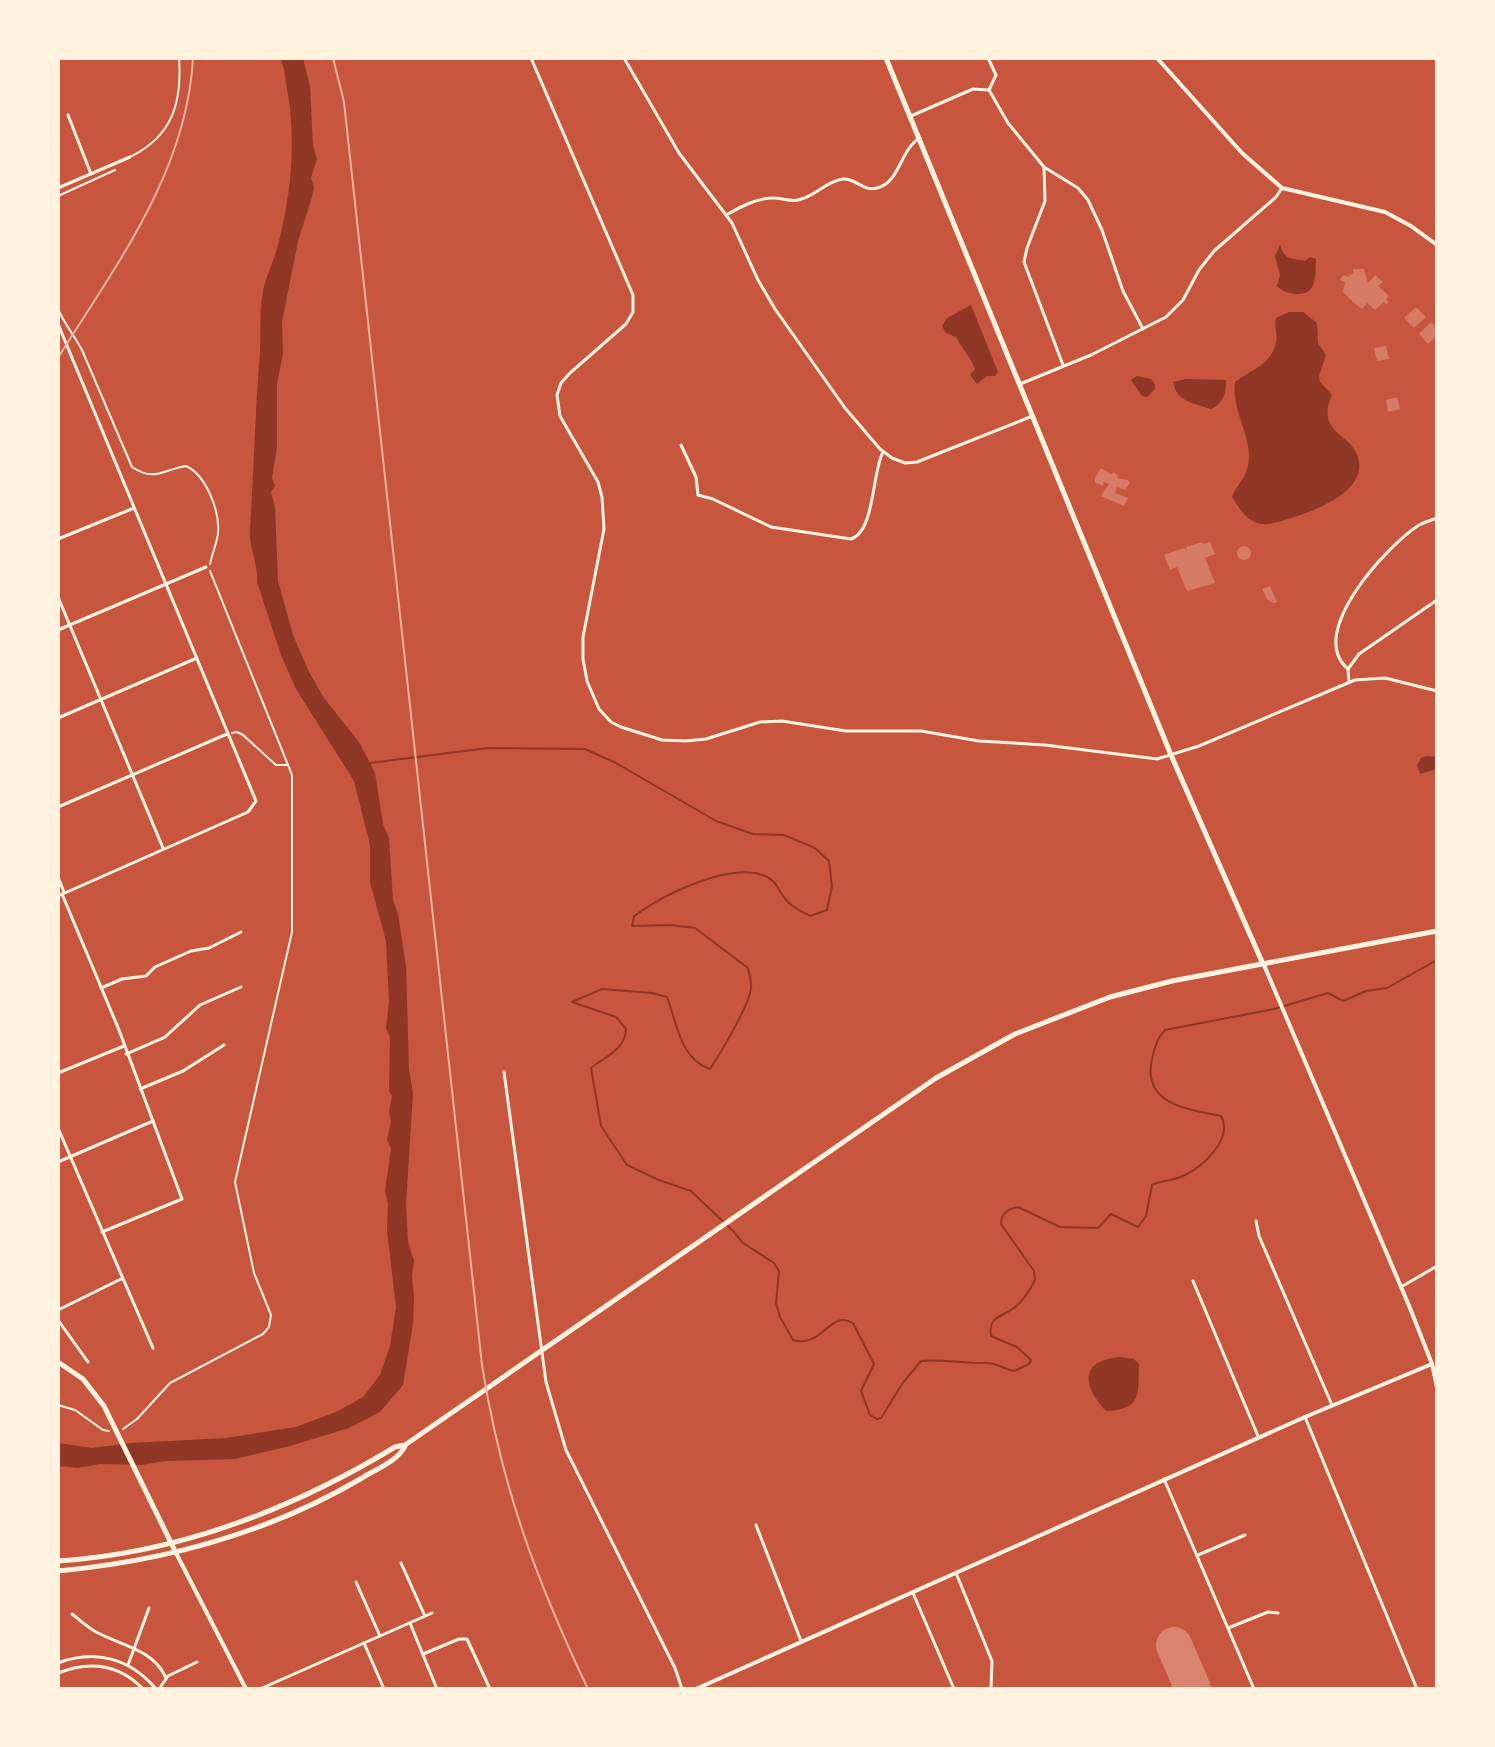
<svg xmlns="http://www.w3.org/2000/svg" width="1495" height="1747" viewBox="0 0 1495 1747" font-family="Raleway,sans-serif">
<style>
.water{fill:#8f3625}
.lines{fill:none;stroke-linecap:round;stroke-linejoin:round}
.stream{stroke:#8f3625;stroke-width:2}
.runway{stroke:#d8846e;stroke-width:36}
.building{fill:#d67c66}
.path{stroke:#fff3e0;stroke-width:2}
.minor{stroke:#fff3e0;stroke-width:3}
.tertiary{stroke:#fff3e0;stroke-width:4}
.secondary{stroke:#fff3e0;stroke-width:4}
.primary{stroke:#fff3e0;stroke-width:5}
.rail{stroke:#e9b49f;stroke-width:2}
</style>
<rect width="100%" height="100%" fill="#c8553d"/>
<g class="water">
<path d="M280,58H303L310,87L313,145L317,159L311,178L314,187L312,197L298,241L282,322L283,354L277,384V447L272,478L275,486L271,492L275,507L278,581L293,635L309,672L324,698L359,742L375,773L383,824L389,838L393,900L398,914L406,966L409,1070L413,1093L406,1204L408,1242L414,1261L412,1276L414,1298L413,1324L403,1385L380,1412L349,1428L290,1446L235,1459L165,1461L141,1465L100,1464L78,1468L58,1466V1443L92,1448L132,1443L226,1438L296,1427L336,1412L363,1397L380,1375L390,1346L396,1307L387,1231L388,1204L385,1191L391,1149L387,1140L391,1121L389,1111L392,1096L389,1091L390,1037L386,1029L389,1001L386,941L370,882V845L354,781L296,689L281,655L257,582C259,566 248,546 250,529C254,470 255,411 260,352C261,332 259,312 263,291C266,276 274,261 278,245C291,195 296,144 288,94C285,81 286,70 280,58Z"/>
<path d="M1280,245C1286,261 1288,257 1305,261L1310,257L1316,259C1315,275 1318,295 1296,294C1288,293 1283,292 1277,286L1280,275L1275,256Z"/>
<path d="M971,305L998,372L995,376H987L977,384L970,375L975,369C972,359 961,347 956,337L946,333L942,326L947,318Z"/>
<path d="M1289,312H1303L1317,323L1318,343L1326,355L1319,376L1320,382L1332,395C1315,433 1351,433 1358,457C1370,496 1300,516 1274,523C1252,529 1242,513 1232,497C1235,487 1245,479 1247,469C1256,440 1231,414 1235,382C1252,369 1270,366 1276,343C1278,335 1274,326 1276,318Z"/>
<path d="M1137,376L1151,379L1155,384V389L1147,397L1142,396L1131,380Z"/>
<path d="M1186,379L1226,380C1227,392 1222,405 1211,409C1193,403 1177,402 1173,382Z"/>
<path d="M1427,756L1437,757V769L1420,774L1417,765L1421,758Z"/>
<path d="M1119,1357L1134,1359L1139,1364C1138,1395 1142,1409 1106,1411C1083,1386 1079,1361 1119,1357Z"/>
</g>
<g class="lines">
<path class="stream" d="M370,763L488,748L585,749L616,763L716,821L753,834L784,835L815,848L829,861L832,886L827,910L810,916C803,912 794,908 789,903C779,894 778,881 765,876C730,861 663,895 634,916L632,926L671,925L695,928L748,968C749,974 752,982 751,988C750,1004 720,1054 710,1069C680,1059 677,1023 667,997L652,993L602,989L572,1002L616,1017L626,1029C625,1050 606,1056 591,1068L601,1126L627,1165L659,1180L691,1191L733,1231L743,1243L774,1263L779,1271L776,1303L780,1317L793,1340C822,1349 830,1309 853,1323L874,1364L861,1391L870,1415L877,1419L881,1418L902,1384L921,1361C943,1359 966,1364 988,1363C997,1363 1005,1370 1014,1371L1029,1364L1031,1360L1017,1347L991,1336C988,1316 1002,1317 1014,1308C1023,1301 1030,1290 1035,1280L1034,1271L1001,1224C1001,1214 1007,1209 1018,1207L1060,1227L1098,1228L1111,1214L1138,1227L1146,1216L1152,1185C1162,1180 1173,1181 1183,1176C1203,1167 1234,1138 1221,1116C1186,1109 1142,1104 1152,1059C1154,1048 1157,1038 1165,1030L1274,1009L1328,993L1343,1001L1366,991L1387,988L1437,960"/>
<path class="runway" d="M1174,1645L1193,1689"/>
</g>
<g class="building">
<path d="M1353,269H1364L1368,283L1375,275L1383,282L1378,286L1389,296L1386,299L1389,303L1385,304L1384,302L1375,310L1367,303L1362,309L1353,302L1343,292L1345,282L1340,280L1343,275L1348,277L1353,273Z"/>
<path d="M1416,307L1426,317L1414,328L1404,318Z"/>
<path d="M1431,322L1437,328V335L1428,344L1419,334Z"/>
<path d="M1386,346L1389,359L1377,361L1374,348Z"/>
<path d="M1397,397L1400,409L1388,412L1386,400Z"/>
<path d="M1101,468L1112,475L1113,472L1118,475L1117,478L1128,480L1130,483L1125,490L1117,487L1115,493L1128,498L1124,506L1101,496L1109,484L1104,482L1103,486L1095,482V478Z"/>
<path d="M1202,542L1203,544L1210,542L1215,554L1205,558L1215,583L1187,591L1177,567L1170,570L1164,555L1184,548L1187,551L1186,547Z"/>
<circle cx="1244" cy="553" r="7"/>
<path d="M1270,586L1277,602L1273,603L1267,599L1262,589Z"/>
</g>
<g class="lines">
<g class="path">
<path d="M132,156C173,135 182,102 179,58"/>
<path d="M58,196L115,170"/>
<path d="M58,309C65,325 74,335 82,350L132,467C155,482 162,470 186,466C206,475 220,511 218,533C217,543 212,554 210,564"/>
<path d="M232,733L237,732L243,735L276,765H288"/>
<path d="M58,1405L75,1410L103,1430L109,1431"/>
<path d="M123,1429L137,1419L170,1383L263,1334L269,1327L271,1315L254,1273L235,1182L292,932V775L210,571"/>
</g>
<g class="minor">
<path d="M531,58L633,295V312L626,324L570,373L561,383L557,395L560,416L598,482L602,497L604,529L583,637V659L587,681L599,709L611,722L621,727L662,740L686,741L706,739L760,722L782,721L846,731H921L979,741L1045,745L1157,759L1199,746L1355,680L1385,678L1437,691"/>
<path d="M624,58L679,153L732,223L758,280L775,309L845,408L880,449L892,458L905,463L917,462L1030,417"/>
<path d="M988,58L996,75L989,90"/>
<path d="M989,90L1008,123L1044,167L1045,201L1027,248L1024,262L1063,365"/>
<path d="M68,115L91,174"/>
<path d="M911,116L973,89L989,90"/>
<path d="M1044,167L1078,188L1088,200L1102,230L1123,291L1143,329"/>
<path d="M58,188L130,157"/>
<path d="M728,214C742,206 757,198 774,198C782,198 790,202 798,200C815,197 826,181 843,179C856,178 863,192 877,188C900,183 900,149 920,138"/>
<path d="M58,324L256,801L248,812L58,896"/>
<path d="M1020,384L1091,355L1166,317L1183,300L1199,270L1214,251L1276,197L1282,188"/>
<path d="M681,445L696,477L698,495L713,499L771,527L851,539C875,531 872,472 883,452"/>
<path d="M58,539L134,508"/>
<path d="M58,597L163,848"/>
<path d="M58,630L206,567"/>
<path d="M1348,669C1305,633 1388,545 1419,525C1425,522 1431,520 1437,518"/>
<path d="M1349,682L1348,669L1359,654L1437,600"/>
<path d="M58,718L197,658"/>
<path d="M58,807L227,734"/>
<path d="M58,877L64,892"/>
<path d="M62,894L119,1030L182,1199L102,1232"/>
<path d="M101,988L122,979L146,976L155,967L191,951L209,948L241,932"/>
<path d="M126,1054L165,1037L200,1005L241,987"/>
<path d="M504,1072L546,1382L566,1450L675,1668L682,1689"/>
<path d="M58,1073L124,1046"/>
<path d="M140,1089L183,1071L224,1045"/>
<path d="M58,1128L153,1348"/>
<path d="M58,1162L153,1121"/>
<path d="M1256,1221L1259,1236L1332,1405"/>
<path d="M1193,1281L1258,1436"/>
<path d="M1401,1287L1437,1266"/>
<path d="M58,1310L121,1279"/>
<path d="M58,1320L88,1362"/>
<path d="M1305,1417L1417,1689"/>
<path d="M1164,1479L1254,1689"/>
<path d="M756,1525L801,1641"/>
<path d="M1198,1555L1245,1535"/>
<path d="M401,1563L424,1614"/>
<path d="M956,1573L992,1661L991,1688"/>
<path d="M356,1582L380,1636"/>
<path d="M913,1593L954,1689"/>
<path d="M72,1614C80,1620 88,1628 98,1633C123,1646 154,1650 166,1678"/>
<path d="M410,1623L437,1689"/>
<path d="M1228,1628L1268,1612L1278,1613"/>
<path d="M364,1643L384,1689"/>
<path d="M423,1654L459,1639H467L490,1689"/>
<path d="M58,1663C95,1649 130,1658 156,1689"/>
<path d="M128,1665L149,1608"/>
<path d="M58,1673C89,1661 119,1664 143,1689"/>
<path d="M159,1689L168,1676L197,1662"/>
<path d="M260,1689L432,1613"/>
</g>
<g class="tertiary">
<path d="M1157,58L1242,153L1282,188L1385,212L1411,226L1437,245"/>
<path d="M696,1689L1305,1417L1432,1364"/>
</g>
<g class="secondary">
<path d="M1264,965L1410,1308L1432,1364L1437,1387"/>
<path d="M176,1553L246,1689"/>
</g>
<g class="primary">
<path d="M886,58L1171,755L1263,964"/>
<path d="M58,1362L83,1379L104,1406L176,1553"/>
<path d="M58,1561C180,1553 291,1510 395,1447L405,1445L936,1078L1015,1034L1110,997L1172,981L1437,931"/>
<path d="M58,1571C165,1561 269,1533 362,1478C376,1469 398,1461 405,1446"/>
</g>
<g class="rail">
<path d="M333,58L344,102L482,1365C501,1485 536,1580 588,1689"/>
<path d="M58,358C116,265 187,172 193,58"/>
</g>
</g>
<rect width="1495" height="1747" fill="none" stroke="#fff3e0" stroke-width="120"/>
</svg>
